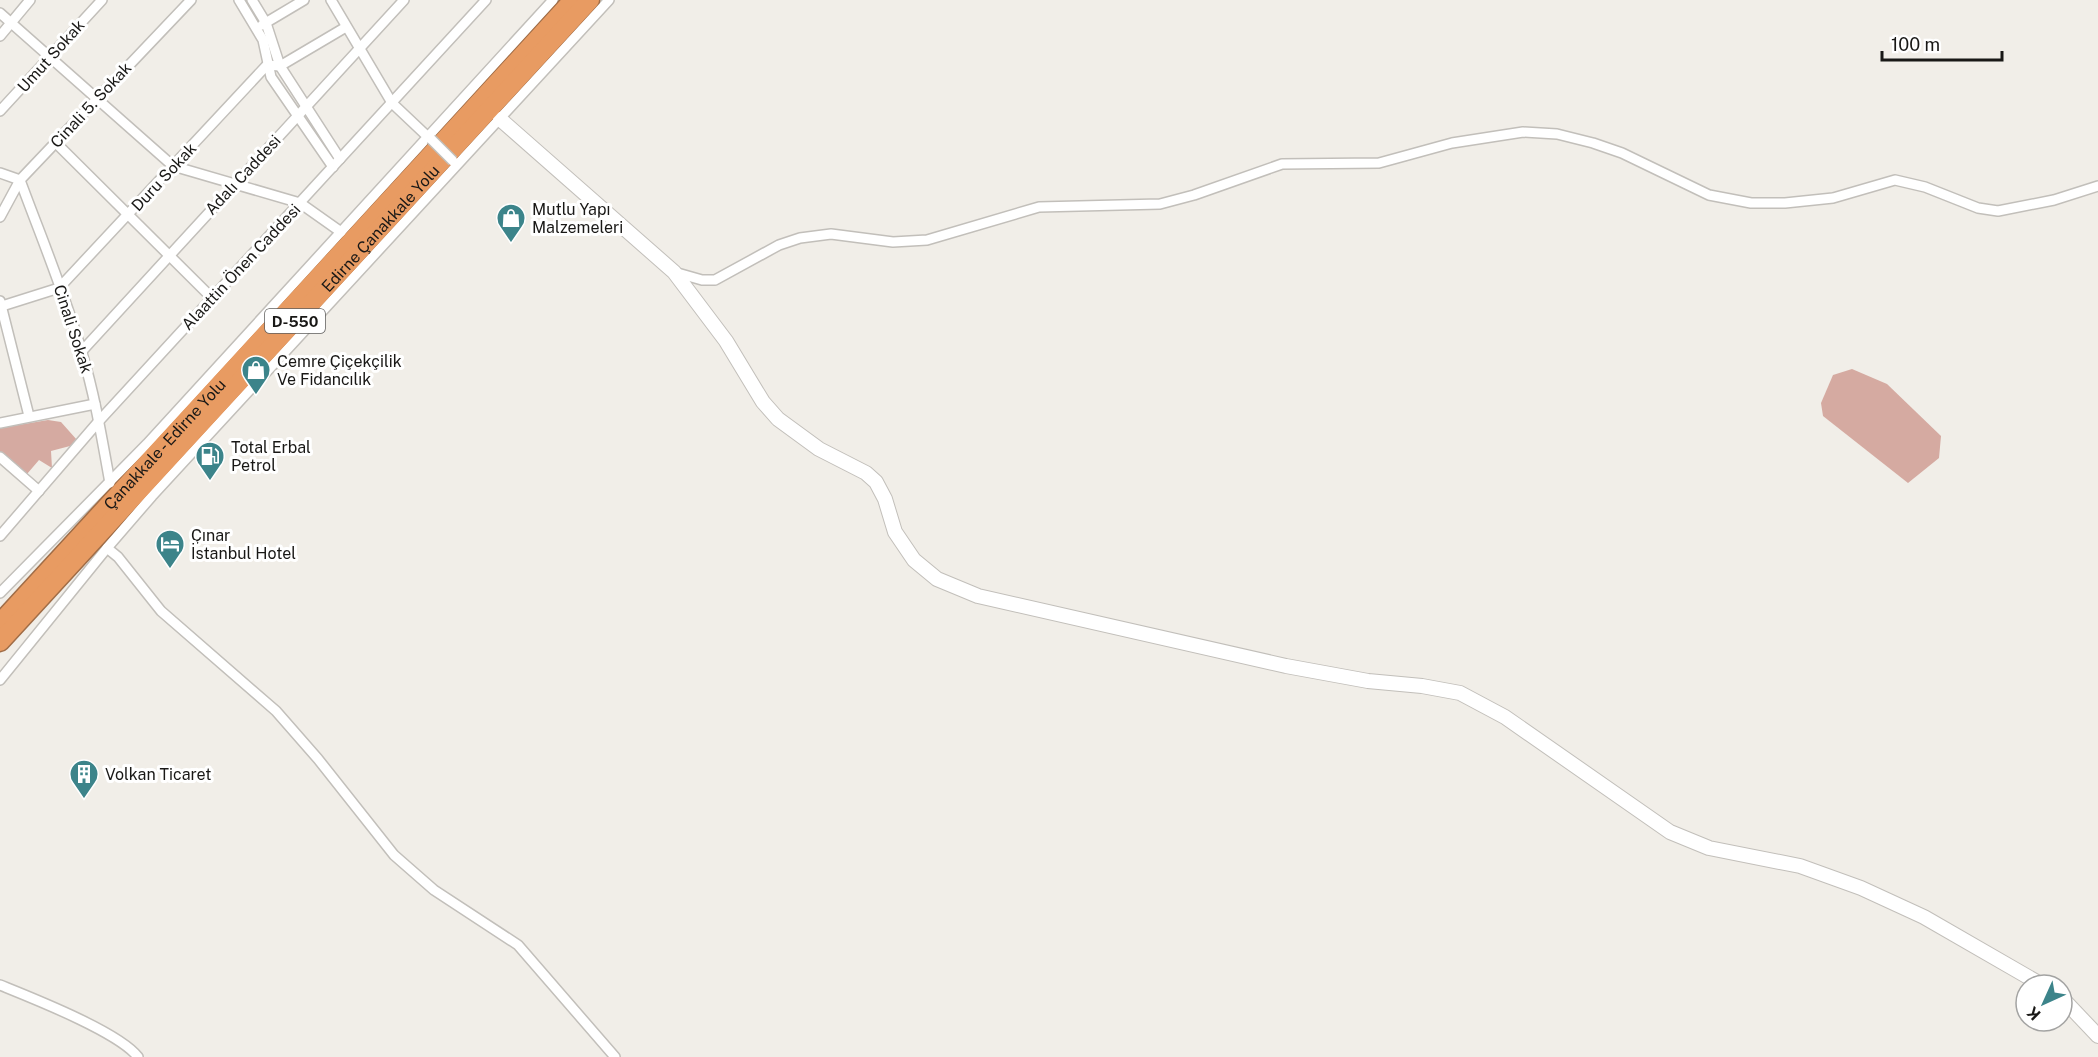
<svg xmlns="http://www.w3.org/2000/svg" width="2098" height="1057" viewBox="0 0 2098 1057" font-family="'Public Sans',sans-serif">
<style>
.forest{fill:#d5aaa1}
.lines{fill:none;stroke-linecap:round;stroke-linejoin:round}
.street-casing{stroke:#c2bfba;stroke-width:12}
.secondary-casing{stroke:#c2bfba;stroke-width:16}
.highway-casing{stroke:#a06d47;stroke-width:21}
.street{stroke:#fff;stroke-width:9}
.secondary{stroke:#fff;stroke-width:14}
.highway{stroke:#e89b62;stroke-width:18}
.street-bridge-casing{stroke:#c2bfba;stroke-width:12;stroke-linecap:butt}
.street-bridge{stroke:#fff;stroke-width:9}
.labels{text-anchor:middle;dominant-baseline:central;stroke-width:6;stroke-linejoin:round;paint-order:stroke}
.shield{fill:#fff;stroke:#5e5d5c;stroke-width:1.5}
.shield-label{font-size:15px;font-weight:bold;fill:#191816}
.street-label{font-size:16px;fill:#191816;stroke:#fff}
.poi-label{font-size:16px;fill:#191816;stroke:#fff;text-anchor:start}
</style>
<rect width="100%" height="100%" fill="#f1eee8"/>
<g class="forest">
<path d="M1852,369L1887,384L1941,436L1939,458L1908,483L1823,416L1821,403L1833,375Z"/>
<path d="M48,420L61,422L77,440L70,446L51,451L52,468L39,460L27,474L0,451V428Z"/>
</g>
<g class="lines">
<g class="street-casing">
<g id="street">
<path d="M239,0L263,40L271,77L333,167"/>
<path d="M252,0L266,23L280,66L340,159"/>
<path d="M331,0L392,103L428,137"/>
<path d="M0,13L173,166L300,203L341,232"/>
<path d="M262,25L304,0"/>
<path d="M0,36L30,0"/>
<path d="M0,111L102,0"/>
<path d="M56,143L212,298"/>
<path d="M0,173L20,180C41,237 65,294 82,353C95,396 102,439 110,483"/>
<path d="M0,217L20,180L191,0"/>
<path d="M674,272L702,280H715L779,245L800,238L831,234L893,242L927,240L1039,207L1160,204L1194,195L1282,164L1379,163L1452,143L1523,132L1557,134L1593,143L1622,153L1709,195L1751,203H1785L1833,198L1895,180L1925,187L1978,208L1998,211L2054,200L2098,186"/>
<path d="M0,301L29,416"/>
<path d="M2,306L59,288L267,65L280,66L346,27"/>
<path d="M82,351L404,0"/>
<path d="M0,423L95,404"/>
<path d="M0,457L39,491"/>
<path d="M0,536L99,421L486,0"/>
<path d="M107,548L118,557L161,611L276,711L318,759L394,855L434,890L518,945L615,1057"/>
<path d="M0,593L147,444L553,0"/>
<path d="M0,680L107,548L152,496L609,0"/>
<path d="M0,985C32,998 119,1032 138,1057"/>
</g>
</g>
<g class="secondary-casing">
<g id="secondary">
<path d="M500,119L674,272L726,341L763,402L778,419L819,449L866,473L876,482L885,499L895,532L914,560L937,579L978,596L1286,666L1368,681L1422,686L1460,693L1505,717L1670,832L1709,848L1800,866L1861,888L1924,917L2042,985"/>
<path d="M2062,998L2098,1036"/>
</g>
</g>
<g class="highway-casing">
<g id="highway">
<path id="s1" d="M0,623L573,0"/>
<path id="s2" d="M0,642L590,0"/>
</g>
</g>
<use href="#street" class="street"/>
<use href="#secondary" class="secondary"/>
<use href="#highway" class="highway"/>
<g class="street-bridge-casing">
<path id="street-bridge" d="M431,139L453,161"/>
</g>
<use href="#street-bridge" class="street-bridge"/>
</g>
<defs>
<g id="shop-pin" transform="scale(1.5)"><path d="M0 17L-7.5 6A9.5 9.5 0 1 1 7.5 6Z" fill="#3c848a" stroke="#fff"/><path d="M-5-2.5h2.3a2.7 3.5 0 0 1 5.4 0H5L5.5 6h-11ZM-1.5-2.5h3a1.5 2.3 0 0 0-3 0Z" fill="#fff"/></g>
<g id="fuel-pin" transform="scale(1.5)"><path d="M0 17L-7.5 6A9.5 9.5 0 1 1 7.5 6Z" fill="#3c848a" stroke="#fff"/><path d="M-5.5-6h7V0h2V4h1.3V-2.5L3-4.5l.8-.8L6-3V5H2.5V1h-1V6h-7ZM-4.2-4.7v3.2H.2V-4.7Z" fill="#fff"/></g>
<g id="hotel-pin" transform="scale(1.5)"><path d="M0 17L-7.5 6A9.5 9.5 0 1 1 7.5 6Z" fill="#3c848a" stroke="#fff"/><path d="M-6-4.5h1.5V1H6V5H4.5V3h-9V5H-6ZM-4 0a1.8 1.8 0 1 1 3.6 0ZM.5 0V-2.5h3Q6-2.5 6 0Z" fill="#fff"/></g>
<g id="building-pin" transform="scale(1.5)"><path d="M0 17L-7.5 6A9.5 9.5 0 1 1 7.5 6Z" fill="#3c848a" stroke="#fff"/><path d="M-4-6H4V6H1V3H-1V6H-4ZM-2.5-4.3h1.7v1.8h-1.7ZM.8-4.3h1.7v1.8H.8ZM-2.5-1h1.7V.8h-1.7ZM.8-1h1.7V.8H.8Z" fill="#fff"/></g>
</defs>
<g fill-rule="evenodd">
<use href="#shop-pin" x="511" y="218"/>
<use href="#shop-pin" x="256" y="370"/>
<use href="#fuel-pin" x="210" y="456"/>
<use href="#hotel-pin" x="170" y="544"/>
<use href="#building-pin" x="84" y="774"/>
</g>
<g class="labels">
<rect class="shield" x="265" y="309" width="60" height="24" rx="4.5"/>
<g class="shield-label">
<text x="295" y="321">D-550</text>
</g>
<g class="street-label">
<text transform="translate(51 56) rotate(-48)">Umut Sokak</text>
<text transform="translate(91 105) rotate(-47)">Cinali 5. Sokak</text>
<text transform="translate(243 175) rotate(-47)">Adalı Caddesi</text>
<text transform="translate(164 177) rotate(-47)">Duru Sokak</text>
<text stroke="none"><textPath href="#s2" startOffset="562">Edirne Çanakkale Yolu</textPath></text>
<text transform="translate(241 267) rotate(-47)">Alaattin Önen Caddesi</text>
<text transform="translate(73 329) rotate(72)">Cinali Sokak</text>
<text stroke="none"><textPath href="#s1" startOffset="243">Çanakkale - Edirne Yolu</textPath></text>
</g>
<g class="poi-label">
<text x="532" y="209">Mutlu Yapı<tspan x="532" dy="18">Malzemeleri</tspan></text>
<text x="277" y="361">Cemre Çiçekçilik<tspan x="277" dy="18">Ve Fidancılık</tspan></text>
<text x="231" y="447">Total Erbal<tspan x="231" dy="18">Petrol</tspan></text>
<text x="191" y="535">Çınar<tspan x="191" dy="18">İstanbul Hotel</tspan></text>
<text x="105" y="774">Volkan Ticaret</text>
</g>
</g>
<g transform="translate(2044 1003) rotate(225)"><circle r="28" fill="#ffffff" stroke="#a3a3a2" stroke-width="1.5"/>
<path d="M0-4.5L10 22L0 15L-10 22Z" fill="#3c848a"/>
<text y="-9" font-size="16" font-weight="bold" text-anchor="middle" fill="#191816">K</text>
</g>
<path d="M1882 51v9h120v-9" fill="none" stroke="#191816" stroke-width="3"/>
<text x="1891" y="51" font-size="18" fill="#191816" stroke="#ffffff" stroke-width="4.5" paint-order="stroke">100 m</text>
</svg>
